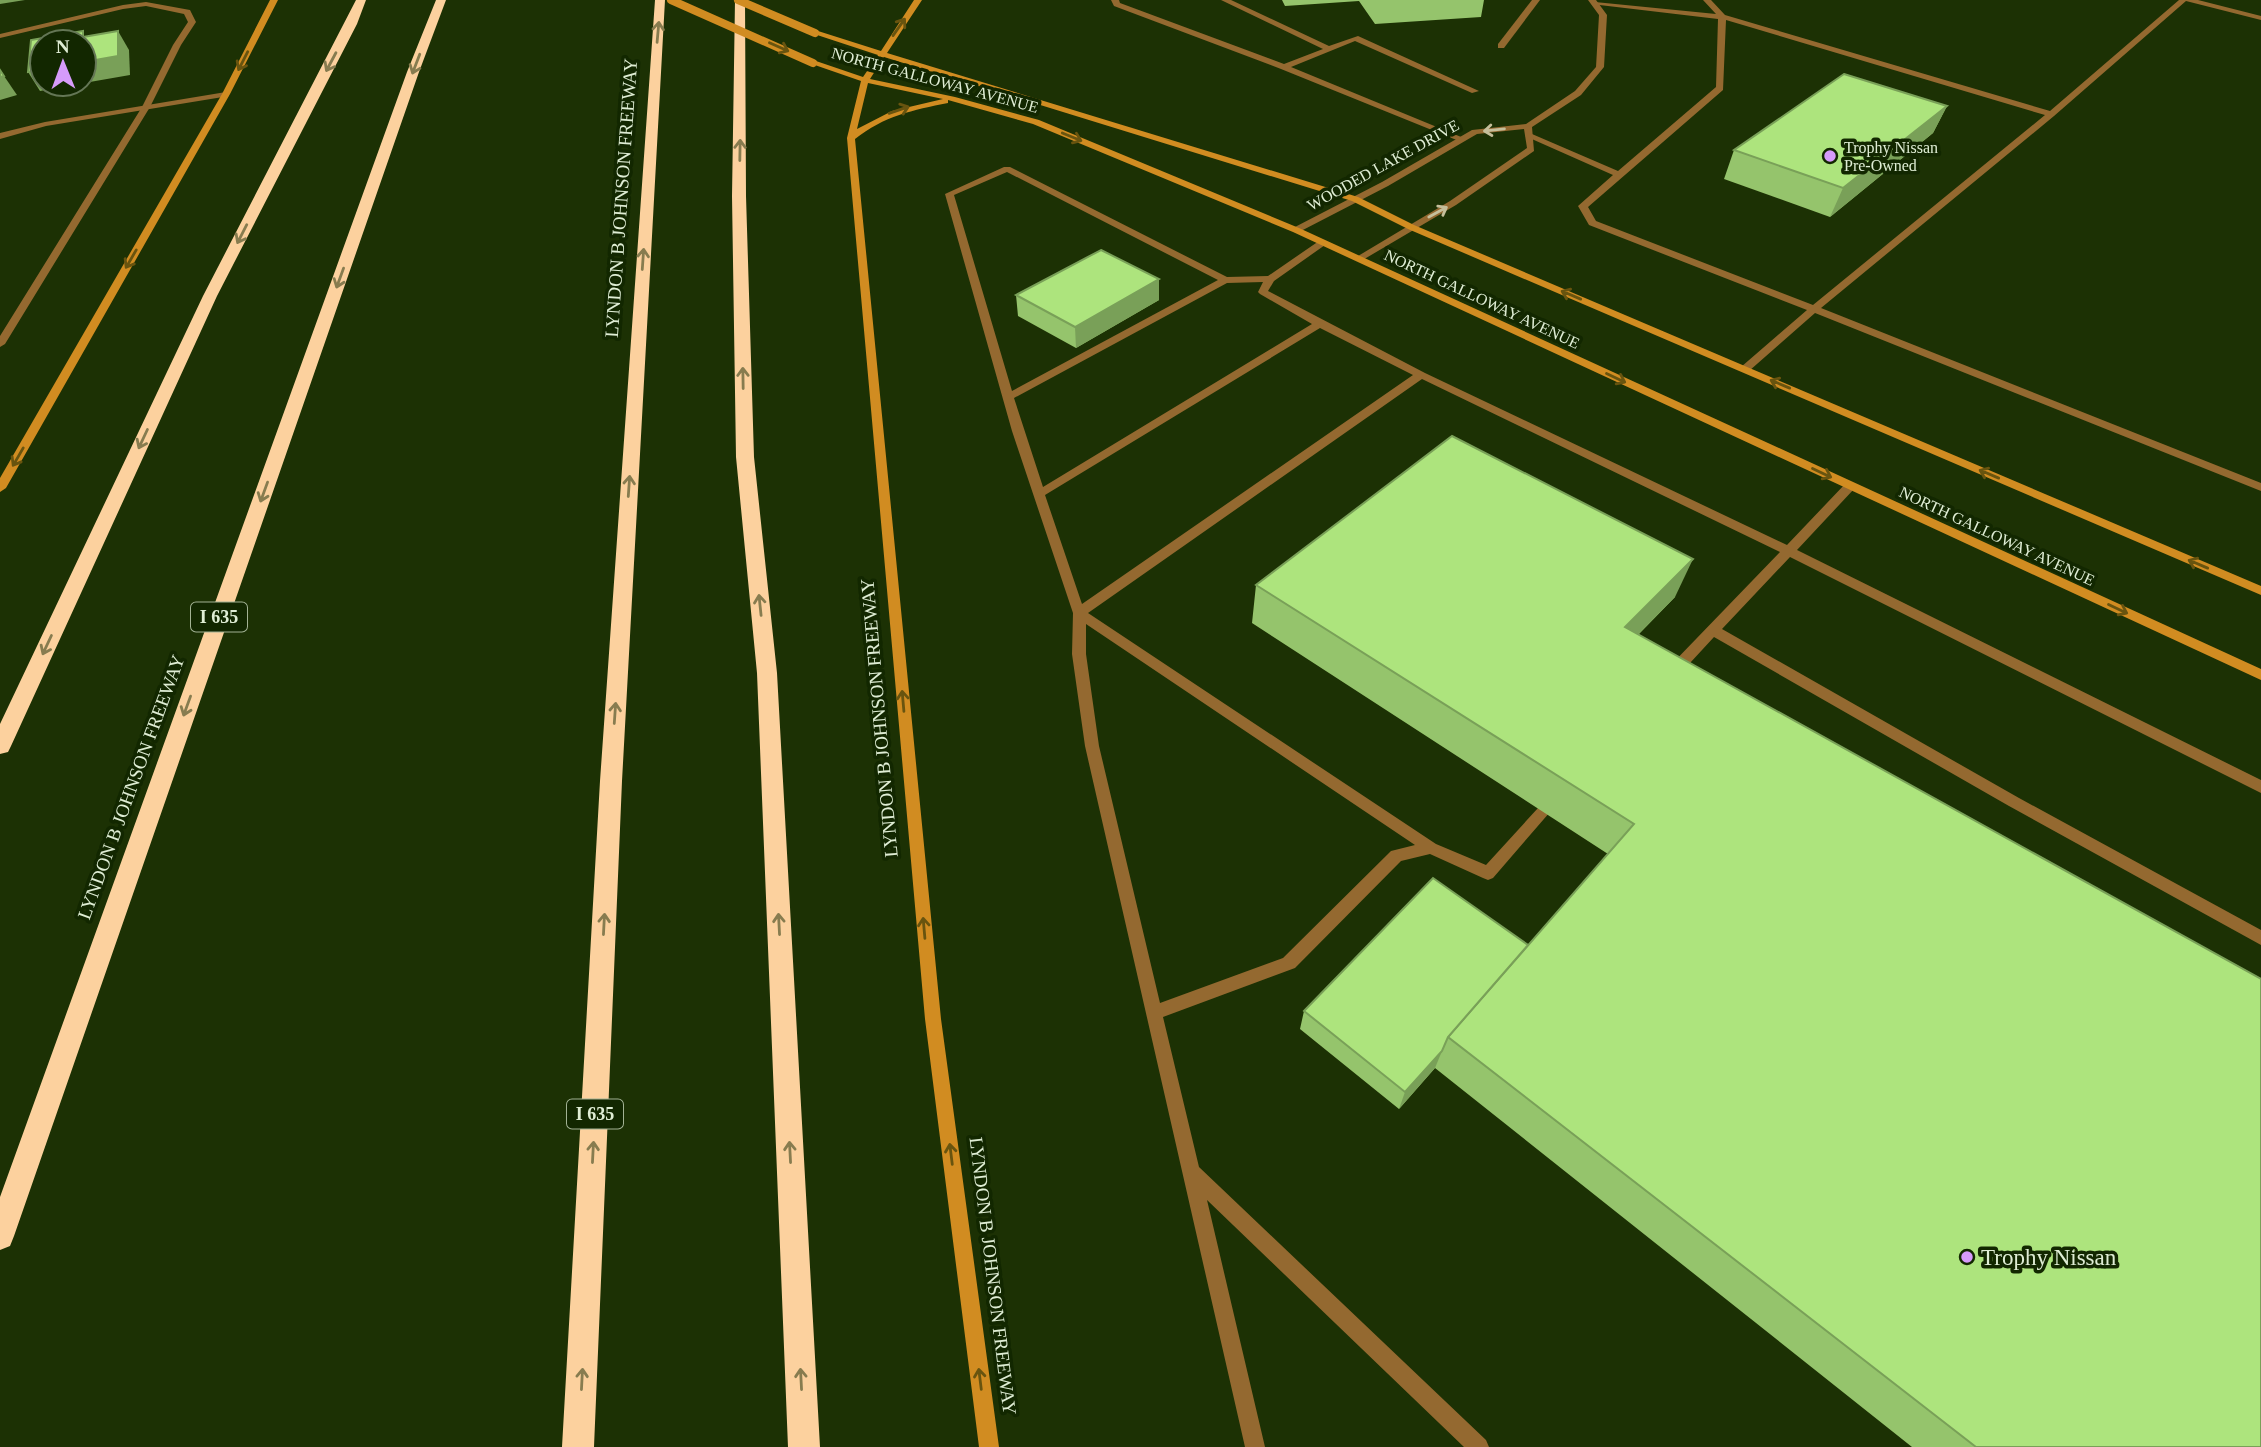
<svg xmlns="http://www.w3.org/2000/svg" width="2261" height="1447" viewBox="0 0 2261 1447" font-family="Georgia,serif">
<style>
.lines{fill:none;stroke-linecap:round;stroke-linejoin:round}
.lane{fill:#946930;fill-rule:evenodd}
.street{fill:#946930;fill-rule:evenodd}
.secondary{fill:#d18c21;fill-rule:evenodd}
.highway{fill:#fcd19e;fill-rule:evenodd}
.secondary-bridge{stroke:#d18c21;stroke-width:8}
.wall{fill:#95c46c}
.shaded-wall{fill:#79a058}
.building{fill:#ade47d;stroke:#79a058;stroke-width:2}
.oneway{stroke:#68540f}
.oneway2{stroke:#877c4f}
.oneway3{stroke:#c5bf9b}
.poi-dot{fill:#d69bfa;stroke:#122700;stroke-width:2.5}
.labels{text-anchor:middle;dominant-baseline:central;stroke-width:7;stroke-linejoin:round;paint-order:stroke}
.far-street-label{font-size:16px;fill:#dfedd4;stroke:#122700}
.far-poi-label{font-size:16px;fill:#dfedd4;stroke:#122700;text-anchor:start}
.shield{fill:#122700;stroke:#a2b294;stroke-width:2}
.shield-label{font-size:18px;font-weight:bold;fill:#dfedd4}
.street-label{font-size:19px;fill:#dfedd4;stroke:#122700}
.near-poi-label{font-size:23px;fill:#dfedd4;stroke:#122700;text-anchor:start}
</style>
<rect width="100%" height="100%" fill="#1c3104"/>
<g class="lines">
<g class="lane">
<path d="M1111,0H1119L1120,3L1284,64L1323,49L1221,0H1231L1329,46L1358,36L1479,91L1472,93L1355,41L1291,67L1466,139L1459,141L1281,69L1114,6Z"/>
<path d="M1532,0H1540L1504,48H1498V44Z"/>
<path d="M1703,0H1711L1725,15L2050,111L2179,0H2198L2261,16V20L2186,1L2054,116L1821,308L2261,483V491L1815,313L1749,371H1741V367L1807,310L1589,225L1578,206L1613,175L1525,136L1532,134L1618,171L1716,87L1718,19L1591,4L1595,2L1716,14ZM1726,20L2045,115L1813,305L1596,221L1588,207L1723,90Z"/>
<path d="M146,2L190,10L196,22L181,45L150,107L5,344L0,347V336L142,107L173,45L188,22L184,14L146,6L123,9L0,38V34L123,5Z"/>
<path d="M1004,167H1010L1227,277L1268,276L1319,241H1325V245L1274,281L1268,291L1425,373L1787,545L1846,483H1854V489L1797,550L2261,780V793L1790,557L1722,629L2019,798L2261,930V945L2009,806L1714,637L1678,676H1668L1666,672L1668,668L1780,552L1422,379L1088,613L1436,844L1486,865L1538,808L1543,806L1548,808L1550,812L1493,878L1488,880L1483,878L1430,854L1401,861L1295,968L1163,1017L1199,1167L1486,1440L1489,1447H1464L1207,1200L1265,1447H1245L1085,746L1072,654L1073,613L1012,431L945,194ZM1007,172L1218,280L1012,391L954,195ZM1263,282L1258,292L1260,294L1312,324L1043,487L1014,398L1227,283ZM1320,328L1413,375L1082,604L1045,495ZM1086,624L1415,845L1391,851L1283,958L1160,1003L1099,746L1086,654Z"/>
</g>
<g class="street">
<path d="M1588,0H1596L1607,15L1604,67L1581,95L1532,127L1534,151L1456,205L1361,261L1353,259L1450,201L1527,148L1524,129L1477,134L1388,186L1299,232H1293V228L1382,182L1472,130L1526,124L1575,91L1596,67L1599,15Z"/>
<path d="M226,92H229V96L46,126L0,139V133L45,122Z"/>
</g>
<g class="secondary">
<path d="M270,0H278L230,94L6,488L0,492V478L222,94Z"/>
<path d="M914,0H922L887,53L1358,197L1414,225L2261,586V595L1408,229L1352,201L884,57L870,79L955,97L1039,120L1299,228L2261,669V680L1293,232L1033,124L948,100V103C913,110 884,116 855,139L941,1019L999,1447H979L925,1019L847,138L861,81L809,63L816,61L863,77L878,55L811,33L818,31L881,51ZM868,83L943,99L892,111L857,129Z"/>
</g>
<g class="highway">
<path d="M356,0H366L357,24L217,296L11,746L8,752L0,754V724L203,296Z"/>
<path d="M436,0H446L419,72L14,1236L10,1246L0,1250V1197L407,72Z"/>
<path d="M655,0H665L622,781L594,1447H562L600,781Z"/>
<path d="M735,0H745L746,196L754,457L777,673L820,1447H788L757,673L736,457L732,196Z"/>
</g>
<g class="secondary-bridge">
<path d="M671,0L813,63"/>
<path d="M738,0L815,33"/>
</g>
</g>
<g class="wall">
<path d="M1282,0H1484L1481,17L1375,24L1359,1L1285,6Z"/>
<path d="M1947,106L1933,133L1830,217L1724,179L1734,150Z"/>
<path d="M1159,279V300L1076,348L1018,316L1016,295Z"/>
<path d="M1256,585L1675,597L1639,634L2261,1447H1912L1435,1068L1399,1109L1300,1029L1304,1011L1528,945L1608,854L1252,623Z"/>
</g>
<g class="shaded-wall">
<path d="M0,0H25L0,4Z"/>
<path d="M118,31L129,50L130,75L84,83V62Z"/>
<path d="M42,69V84H79L40,91L28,72Z"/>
<path d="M4,76L17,95L0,100V77Z"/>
<path d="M1947,106L1933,133L1830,217L1843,188Z"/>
<path d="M1159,279V300L1076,348L1075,327Z"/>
<path d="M1693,559L1675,597L1609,664L1625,627Z"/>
<path d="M1442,1051L1435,1068L1399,1109L1405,1092Z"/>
</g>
<g class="building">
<path d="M83,31V37L118,31V56L84,62V42H42V69L28,72L31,40Z"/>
<path d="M0,70L4,76L0,77Z"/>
<path d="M1844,74L1947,106L1843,188L1734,150Z"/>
<path d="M1101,250L1159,279L1075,327L1016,295Z"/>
<path d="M1452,436L1693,559L1625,627L2261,979V1447H1976L1448,1037L1634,824L1256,585Z"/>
<path d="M1433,878L1528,945L1448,1037L1442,1051L1405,1092L1304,1011Z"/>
</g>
<defs><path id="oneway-shaft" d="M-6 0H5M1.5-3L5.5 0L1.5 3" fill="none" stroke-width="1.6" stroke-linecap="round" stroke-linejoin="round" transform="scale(1.75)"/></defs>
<g class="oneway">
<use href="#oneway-shaft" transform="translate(899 27) rotate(-55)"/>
<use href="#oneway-shaft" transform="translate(779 47) rotate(24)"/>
<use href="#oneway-shaft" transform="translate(243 61) rotate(117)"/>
<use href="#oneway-shaft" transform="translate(899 110) rotate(-19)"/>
<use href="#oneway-shaft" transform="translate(1072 137) rotate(22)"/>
<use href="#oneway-shaft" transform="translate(131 259) rotate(120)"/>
<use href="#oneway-shaft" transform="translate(1571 295) rotate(-157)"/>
<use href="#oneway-shaft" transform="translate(1616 378) rotate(25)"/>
<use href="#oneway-shaft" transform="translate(1780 384) rotate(-157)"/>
<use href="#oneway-shaft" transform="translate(18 457) rotate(120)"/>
<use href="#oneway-shaft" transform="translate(1822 473) rotate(25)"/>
<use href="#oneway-shaft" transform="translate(1989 474) rotate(-157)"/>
<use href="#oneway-shaft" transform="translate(2198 564) rotate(-157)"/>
<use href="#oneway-shaft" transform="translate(2118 609) rotate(25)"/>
<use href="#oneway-shaft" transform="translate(903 701) rotate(-95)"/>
<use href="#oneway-shaft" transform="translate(924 928) rotate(-95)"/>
<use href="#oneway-shaft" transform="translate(951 1154) rotate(-97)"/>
<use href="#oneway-shaft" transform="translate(980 1379) rotate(-97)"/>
</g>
<g class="oneway2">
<use href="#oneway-shaft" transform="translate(658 32) rotate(-85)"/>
<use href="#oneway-shaft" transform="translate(331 62) rotate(118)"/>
<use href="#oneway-shaft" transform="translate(416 64) rotate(111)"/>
<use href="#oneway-shaft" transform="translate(740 150) rotate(-89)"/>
<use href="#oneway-shaft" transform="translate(242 234) rotate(117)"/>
<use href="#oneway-shaft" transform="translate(643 259) rotate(-86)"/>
<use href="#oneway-shaft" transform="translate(340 278) rotate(110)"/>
<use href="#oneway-shaft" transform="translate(743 378) rotate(-91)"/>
<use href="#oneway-shaft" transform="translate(143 439) rotate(115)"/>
<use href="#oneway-shaft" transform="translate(629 486) rotate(-86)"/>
<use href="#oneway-shaft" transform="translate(264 492) rotate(110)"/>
<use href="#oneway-shaft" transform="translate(760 605) rotate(-96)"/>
<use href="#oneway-shaft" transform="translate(47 645) rotate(115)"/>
<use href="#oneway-shaft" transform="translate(187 706) rotate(110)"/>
<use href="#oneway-shaft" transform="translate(615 713) rotate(-86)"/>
<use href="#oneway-shaft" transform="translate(604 924) rotate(-87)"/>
<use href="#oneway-shaft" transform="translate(779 924) rotate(-93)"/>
<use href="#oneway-shaft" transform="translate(593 1152) rotate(-87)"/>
<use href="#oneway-shaft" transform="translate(790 1152) rotate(-93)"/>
<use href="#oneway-shaft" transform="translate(582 1379) rotate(-87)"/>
<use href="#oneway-shaft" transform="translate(801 1379) rotate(-93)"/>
</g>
<g class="oneway3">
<use href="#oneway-shaft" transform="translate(1494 130) rotate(174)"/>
<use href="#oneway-shaft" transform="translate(1438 212) rotate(-29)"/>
</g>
<g class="poi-dot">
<circle cx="1830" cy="156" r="7"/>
<circle cx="1967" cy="1257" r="7"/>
</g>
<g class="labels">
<g class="far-street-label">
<text transform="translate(935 80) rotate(15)">NORTH GALLOWAY AVENUE</text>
<text transform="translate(1383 165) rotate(-29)">WOODED LAKE DRIVE</text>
<text transform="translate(1482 299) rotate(25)">NORTH GALLOWAY AVENUE</text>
<text transform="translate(1997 536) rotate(25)">NORTH GALLOWAY AVENUE</text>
</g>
<g class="far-poi-label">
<text x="1844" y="147">Trophy Nissan<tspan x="1844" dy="18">Pre-Owned</tspan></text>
</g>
<g class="shield">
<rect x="191" y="602.5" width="56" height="29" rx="5"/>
<rect x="567" y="1099.5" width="56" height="29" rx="5"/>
</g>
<g class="shield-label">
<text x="219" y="617">I 635</text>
<text x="595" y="1114">I 635</text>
</g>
<g class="street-label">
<text transform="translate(621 198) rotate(-86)">LYNDON B JOHNSON FREEWAY</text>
<text transform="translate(879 718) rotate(-95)">LYNDON B JOHNSON FREEWAY</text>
<text transform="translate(131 787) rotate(-70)">LYNDON B JOHNSON FREEWAY</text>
<text transform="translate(993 1276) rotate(83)">LYNDON B JOHNSON FREEWAY</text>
</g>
<g class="near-poi-label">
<text x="1981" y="1257">Trophy Nissan</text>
</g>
</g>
<g transform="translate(63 63) rotate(359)"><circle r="33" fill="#122700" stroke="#647655" stroke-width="2"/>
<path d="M0-5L12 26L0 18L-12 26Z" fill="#d69bfa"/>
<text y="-10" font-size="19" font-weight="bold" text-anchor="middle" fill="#dfedd4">N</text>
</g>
</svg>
